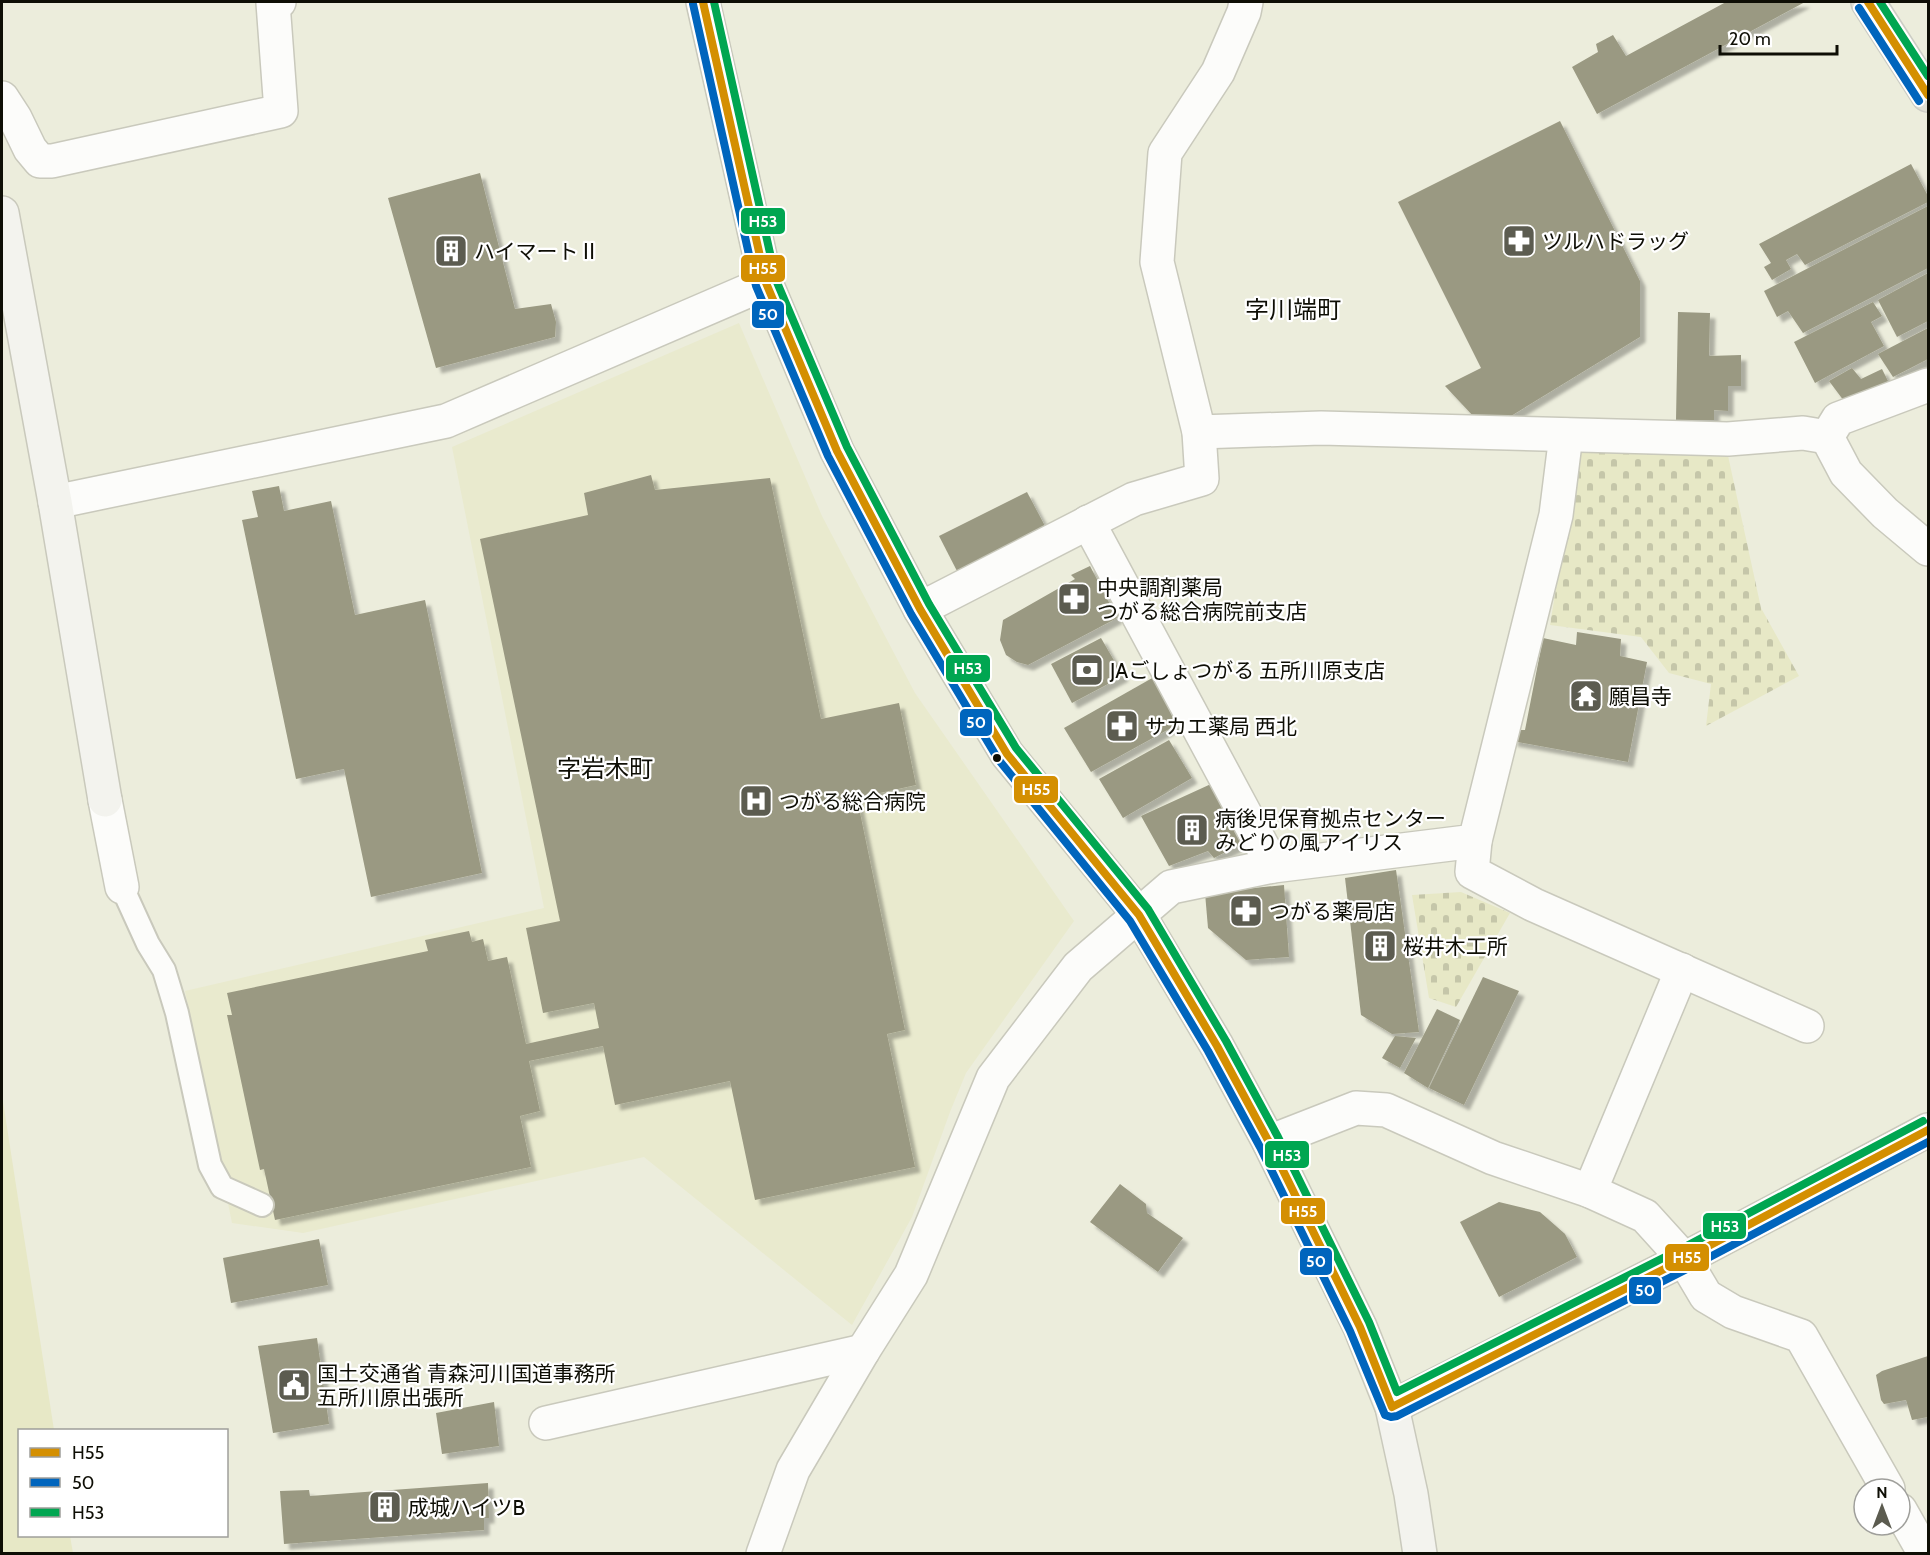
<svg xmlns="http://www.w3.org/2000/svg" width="1930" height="1555" viewBox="0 0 1930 1555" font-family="Cabin,'Noto Sans JP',sans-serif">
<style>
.built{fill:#e9eace}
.green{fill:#e7e8c6}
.cemetery{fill:url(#cemetery-stones)}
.building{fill:#9a9982;filter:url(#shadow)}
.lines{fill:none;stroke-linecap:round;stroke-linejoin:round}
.lane-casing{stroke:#c9c9bc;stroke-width:26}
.street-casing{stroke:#c9c9bc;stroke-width:36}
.secondary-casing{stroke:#c9c9bc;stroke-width:36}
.highway-casing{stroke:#cccdc5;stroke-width:36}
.lane{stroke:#fcfcfa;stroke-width:22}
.street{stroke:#fcfcfa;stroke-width:33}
.secondary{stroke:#f3f3ee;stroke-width:33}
.highway{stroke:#dedfd3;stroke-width:33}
.bus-1-casing{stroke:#fff;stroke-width:12}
.bus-2-casing{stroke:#fff;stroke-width:12}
.bus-3-casing{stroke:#fff;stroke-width:12}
.bus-1{stroke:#d48f01;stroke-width:8}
.bus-2{stroke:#0065bd;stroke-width:8}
.bus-3{stroke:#00a651;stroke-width:8}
.bus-dot{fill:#0e0e05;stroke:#fff;stroke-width:2}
.labels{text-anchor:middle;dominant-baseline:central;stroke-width:4.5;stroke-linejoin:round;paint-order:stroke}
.poi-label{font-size:21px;fill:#0e0e05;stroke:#fff;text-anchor:start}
.quarter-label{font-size:24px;fill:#0e0e05;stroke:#fff}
.line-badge{stroke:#fff;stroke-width:2}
.badge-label{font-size:16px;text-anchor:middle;font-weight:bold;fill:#fff}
</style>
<defs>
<pattern id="cemetery-stones" width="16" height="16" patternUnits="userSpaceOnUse" patternTransform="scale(1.5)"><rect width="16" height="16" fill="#e7e8c6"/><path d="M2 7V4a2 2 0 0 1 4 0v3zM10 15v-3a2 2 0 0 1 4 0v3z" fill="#c5c6a9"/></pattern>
<filter id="shadow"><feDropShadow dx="5.5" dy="5.5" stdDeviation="1.5" flood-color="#0004"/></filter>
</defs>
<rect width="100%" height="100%" fill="#eceddc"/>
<path class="built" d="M739,323L822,516L915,693L1074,921L966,1073L950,1112L912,1217L852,1325L644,1157L303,1233L232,1223L185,991L544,908L452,447Z"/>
<path class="green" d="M2,1095L54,1430H20V1536H70L73,1553H2Z"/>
<g class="cemetery">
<path d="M1727,451L1761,608L1799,676L1706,726L1711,684L1669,673L1641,637L1550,625L1578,453Z"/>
<path d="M1461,892L1510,913L1456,1007L1429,998L1412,895Z"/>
</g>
<g class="building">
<path d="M1726,2H1805L1597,114L1572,67L1598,52L1596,44L1613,35L1626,56Z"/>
<path d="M1560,121L1640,281V337L1506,419L1475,418L1445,386L1481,368L1398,202Z"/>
<path d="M1911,164L1928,196V202L1805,265L1797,254L1786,260L1791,269L1772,280L1764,267L1771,263L1759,244Z"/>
<path d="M480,173L515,309L551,304L556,322L555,337L436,368L388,198Z"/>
<path d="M1928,206V268L1803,333L1788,311L1777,317L1764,291Z"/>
<path d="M1928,273V321L1897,337L1878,300Z"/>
<path d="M1873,302L1882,316L1871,322L1884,346L1815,383L1794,342Z"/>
<path d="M1678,312L1710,313L1709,356L1741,355V386H1728V411L1714,410V420H1676Z"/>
<path d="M1928,328V359L1893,377L1878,354Z"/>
<path d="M1852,368L1861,379L1882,369L1890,385L1844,401L1829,381Z"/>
<path d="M651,475L655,490L770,478L821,719L899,703L916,785L857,798L905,1030L887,1034L915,1167L755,1200L730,1081L615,1105L603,1046L529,1061L540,1111L520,1116L531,1167L275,1220L264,1169L260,1170L227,1015H232L227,993L428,951L425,940L469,931L472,942L483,939L488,961L507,957L526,1044L599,1028L594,1003L543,1013L526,928L560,921L480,539L588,515L584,493Z"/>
<path d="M279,486L284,511L331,501L355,615L425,600L482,873L371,897L344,769L296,779L242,520L258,517L252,491Z"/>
<path d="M1027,492L1045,526L957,571L939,536Z"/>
<path d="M1090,566L1117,618L1028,665L1017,662L1006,655L1000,640L1003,620L1075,579L1071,575Z"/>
<path d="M1577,632L1621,639L1620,656L1647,662L1628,762L1512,741L1513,730H1525L1543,638L1576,645Z"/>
<path d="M1101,638L1123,676L1072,703L1051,664Z"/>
<path d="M1154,677L1180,723L1091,772L1064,728Z"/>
<path d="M1169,740L1192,778L1123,818L1099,779Z"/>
<path d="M1211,784L1243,843L1214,858L1208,851L1169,866L1141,816Z"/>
<path d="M1396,870L1419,1032L1392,1034L1361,1015L1345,878Z"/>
<path d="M1284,885L1289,957L1246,960L1208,928L1205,893Z"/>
<path d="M1483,977L1519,991L1464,1105L1429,1088Z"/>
<path d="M1437,1009L1460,1020L1428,1088L1404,1073Z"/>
<path d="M1395,1036L1416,1038L1400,1068L1382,1058Z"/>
<path d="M1120,1184L1146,1204L1147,1213L1183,1238L1158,1272L1090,1222Z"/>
<path d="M1499,1202L1540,1212L1565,1234L1577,1257L1499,1297L1460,1222Z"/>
<path d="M319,1239L328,1285L231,1303L223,1258Z"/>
<path d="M317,1338L329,1424L273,1433L258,1346Z"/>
<path d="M1928,1356V1417L1912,1420L1906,1400L1884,1404L1881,1400L1876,1375L1882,1371Z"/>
<path d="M494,1402L499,1446L442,1454L436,1413Z"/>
<path d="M488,1483L489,1518H484V1530L284,1544L280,1491L309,1490L310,1496Z"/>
</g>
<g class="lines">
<g class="lane-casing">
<path id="lane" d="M122,887L148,944L164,970L177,1013L210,1165L222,1187L262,1205"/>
</g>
<g class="street-casing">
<g id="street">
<path d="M2,98L15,118L30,149L40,161H52L281,111L273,3L279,2"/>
<path d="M1199,432L1321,428L1728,439L1803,433L1827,437L1838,419L1928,385"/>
<path d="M1827,437L1846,473L1885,513L1928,549"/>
<path d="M55,502L446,421L766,283"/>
<path d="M1088,522L1273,866"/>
<path d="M920,609L1134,499L1202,479L1199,432L1157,262L1165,153L1218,72L1244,12L1246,2"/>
<path d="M105,800L122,887"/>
<path d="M1475,841L1472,872L1534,905L1807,1026"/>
<path d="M1269,1142L1356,1108L1386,1110L1493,1158L1590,1191L1645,1216L1684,1259L1706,1296L1733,1312L1801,1336L1888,1489"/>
<path d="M1590,1191L1682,970"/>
<path d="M546,1423L863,1351"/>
<path d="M1900,1510L1925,1554"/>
<path d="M763,1554L793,1470L863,1351L911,1275L993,1078L1078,967L1171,887L1273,866L1475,841L1556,515L1566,435"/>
</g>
</g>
<g class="secondary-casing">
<g id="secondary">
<path d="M703,2L766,283L837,451L920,609L1007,754L1139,915L1217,1046L1269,1142L1360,1327L1392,1407L1411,1494L1420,1554"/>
<path d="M2,213L55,502L105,800"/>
<path d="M1392,1407L1684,1259L1928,1130"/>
</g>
</g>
<g class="highway-casing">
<path id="highway" d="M1868,2L1928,95"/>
</g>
<use href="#lane" class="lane"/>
<use href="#street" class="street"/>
<use href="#secondary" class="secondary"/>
<use href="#highway" class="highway"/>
<g class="bus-1-casing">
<g id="bus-1">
<path d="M703,2L766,283L837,451L920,609L1007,754L1139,915L1217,1046L1269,1142L1360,1327L1392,1407L1684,1259L1928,1130"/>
<path d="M1868,2L1928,95"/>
</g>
</g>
<g class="bus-2-casing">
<g id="bus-2">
<path d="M693,4L756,286L828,456L911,614L998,759L1130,921L1208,1051L1260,1147L1350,1331L1385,1415L1391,1417L1397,1416L1689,1268L1928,1142"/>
<path d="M1859,8L1919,101"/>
</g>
</g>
<g class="bus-3-casing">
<g id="bus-3">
<path d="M714,2L776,280L847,447L929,604L1016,748L1148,909L1226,1041L1278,1137L1369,1322L1397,1392L1679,1250L1923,1121"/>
<path d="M1880,2L1928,76"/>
</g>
</g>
<use href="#bus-1" class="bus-1"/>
<use href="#bus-2" class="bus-2"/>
<use href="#bus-3" class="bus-3"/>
</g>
<defs>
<g id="pharmacy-square" transform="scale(1.725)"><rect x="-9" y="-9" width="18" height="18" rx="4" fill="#5c5c50" stroke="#fff"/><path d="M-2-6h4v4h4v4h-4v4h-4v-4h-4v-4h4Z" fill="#fff"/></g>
<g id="building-square" transform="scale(1.725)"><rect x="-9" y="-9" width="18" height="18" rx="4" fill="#5c5c50" stroke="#fff"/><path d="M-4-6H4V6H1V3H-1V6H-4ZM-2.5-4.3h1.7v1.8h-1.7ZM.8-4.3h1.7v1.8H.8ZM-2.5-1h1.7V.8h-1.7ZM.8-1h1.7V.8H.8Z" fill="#fff"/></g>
<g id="bank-square" transform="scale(1.725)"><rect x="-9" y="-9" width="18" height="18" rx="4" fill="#5c5c50" stroke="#fff"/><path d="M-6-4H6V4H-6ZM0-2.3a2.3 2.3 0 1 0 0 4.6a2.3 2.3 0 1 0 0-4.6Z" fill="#fff"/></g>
<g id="temple-square" transform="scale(1.725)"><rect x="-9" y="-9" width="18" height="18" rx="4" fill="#5c5c50" stroke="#fff"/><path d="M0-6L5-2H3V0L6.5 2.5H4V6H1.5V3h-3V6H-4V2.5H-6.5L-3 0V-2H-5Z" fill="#fff"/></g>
<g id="hospital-square" transform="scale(1.725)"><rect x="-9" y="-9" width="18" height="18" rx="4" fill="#5c5c50" stroke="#fff"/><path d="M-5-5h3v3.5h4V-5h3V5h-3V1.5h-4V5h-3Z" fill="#fff"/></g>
<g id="civic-square" transform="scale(1.725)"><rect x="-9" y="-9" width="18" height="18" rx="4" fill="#5c5c50" stroke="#fff"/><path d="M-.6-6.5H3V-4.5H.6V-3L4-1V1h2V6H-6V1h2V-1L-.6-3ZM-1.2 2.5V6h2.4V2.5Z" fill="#fff"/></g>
</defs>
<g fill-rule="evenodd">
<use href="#pharmacy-square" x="1519" y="241"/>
<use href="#building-square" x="451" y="251"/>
<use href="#pharmacy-square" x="1074" y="599"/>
<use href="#bank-square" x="1087" y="670"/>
<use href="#temple-square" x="1586" y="696"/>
<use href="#pharmacy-square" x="1122" y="726"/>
<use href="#hospital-square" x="756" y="801"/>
<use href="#building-square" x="1192" y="830"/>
<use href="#pharmacy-square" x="1246" y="911"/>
<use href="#building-square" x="1380" y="946"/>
<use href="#civic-square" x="294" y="1385"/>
<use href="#building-square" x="385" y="1507"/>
</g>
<circle class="bus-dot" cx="997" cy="758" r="5"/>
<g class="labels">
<g class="poi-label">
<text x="1542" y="241">ツルハドラッグ</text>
<text x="474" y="251">ハイマートⅡ</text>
<text x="1097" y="587">中央調剤薬局<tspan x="1097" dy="24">つがる総合病院前支店</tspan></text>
<text x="1110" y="670">JAごしょつがる 五所川原支店</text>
<text x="1609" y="696">願昌寺</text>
<text x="1145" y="726">サカエ薬局 西北</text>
<text x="779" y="801">つがる総合病院</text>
<text x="1215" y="818">病後児保育拠点センター<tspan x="1215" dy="24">みどりの風アイリス</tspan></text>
<text x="1269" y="911">つがる薬局店</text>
<text x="1403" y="946">桜井木工所</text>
<text x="317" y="1373">国土交通省 青森河川国道事務所<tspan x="317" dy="24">五所川原出張所</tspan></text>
<text x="408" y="1507">成城ハイツB</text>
</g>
<g class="quarter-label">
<text x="1293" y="309">字川端町</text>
<text x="605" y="768">字岩木町</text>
</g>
</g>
<g class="line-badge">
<rect x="740" y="207" width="46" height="28" rx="6" fill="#00a651"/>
<rect x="740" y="254" width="46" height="29" rx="6" fill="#d48f01"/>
<rect x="751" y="300" width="34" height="29" rx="6" fill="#0065bd"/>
<rect x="945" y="654" width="46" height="29" rx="6" fill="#00a651"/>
<rect x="959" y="708" width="34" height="29" rx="6" fill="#0065bd"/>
<rect x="1013" y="775" width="46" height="29" rx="6" fill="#d48f01"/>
<rect x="1264" y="1140" width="46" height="29" rx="6" fill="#00a651"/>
<rect x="1280" y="1197" width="46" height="28" rx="6" fill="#d48f01"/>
<rect x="1702" y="1212" width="45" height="28" rx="6" fill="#00a651"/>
<rect x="1664" y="1243" width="46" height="29" rx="6" fill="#d48f01"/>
<rect x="1299" y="1247" width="34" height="29" rx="6" fill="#0065bd"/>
<rect x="1628" y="1276" width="34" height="29" rx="6" fill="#0065bd"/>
</g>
<g class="badge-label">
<text x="763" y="227">H53</text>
<text x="763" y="274">H55</text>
<text x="768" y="320">50</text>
<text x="968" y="674">H53</text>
<text x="976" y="728">50</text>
<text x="1036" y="795">H55</text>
<text x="1287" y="1161">H53</text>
<text x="1303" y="1217">H55</text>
<text x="1725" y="1232">H53</text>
<text x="1687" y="1263">H55</text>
<text x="1316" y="1267">50</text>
<text x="1645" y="1296">50</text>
</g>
<rect width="1930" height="1555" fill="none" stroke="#0e0e05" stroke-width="6"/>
<rect x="18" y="1429" width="210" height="108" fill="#ffffff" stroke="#9f9f9b" stroke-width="1.5"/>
<rect x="30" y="1448" width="30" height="9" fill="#d48f01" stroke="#9f9f9b" stroke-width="1.5"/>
<text x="72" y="1459" font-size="18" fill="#0e0e05">H55</text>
<rect x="30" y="1478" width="30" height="9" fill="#0065bd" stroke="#9f9f9b" stroke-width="1.5"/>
<text x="72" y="1489" font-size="18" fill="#0e0e05">50</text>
<rect x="30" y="1508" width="30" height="9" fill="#00a651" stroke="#9f9f9b" stroke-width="1.5"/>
<text x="72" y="1519" font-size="18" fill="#0e0e05">H53</text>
<g transform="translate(1882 1507)"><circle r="28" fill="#ffffff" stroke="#9f9f9b" stroke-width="1.5"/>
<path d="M0-4.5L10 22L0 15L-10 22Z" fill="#5c5c50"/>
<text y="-9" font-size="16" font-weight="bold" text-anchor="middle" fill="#0e0e05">N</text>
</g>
<path d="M1720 45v9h117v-9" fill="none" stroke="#0e0e05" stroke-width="3"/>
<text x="1729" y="45" font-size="18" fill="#0e0e05" stroke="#ffffff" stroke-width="4.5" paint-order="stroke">20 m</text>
</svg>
